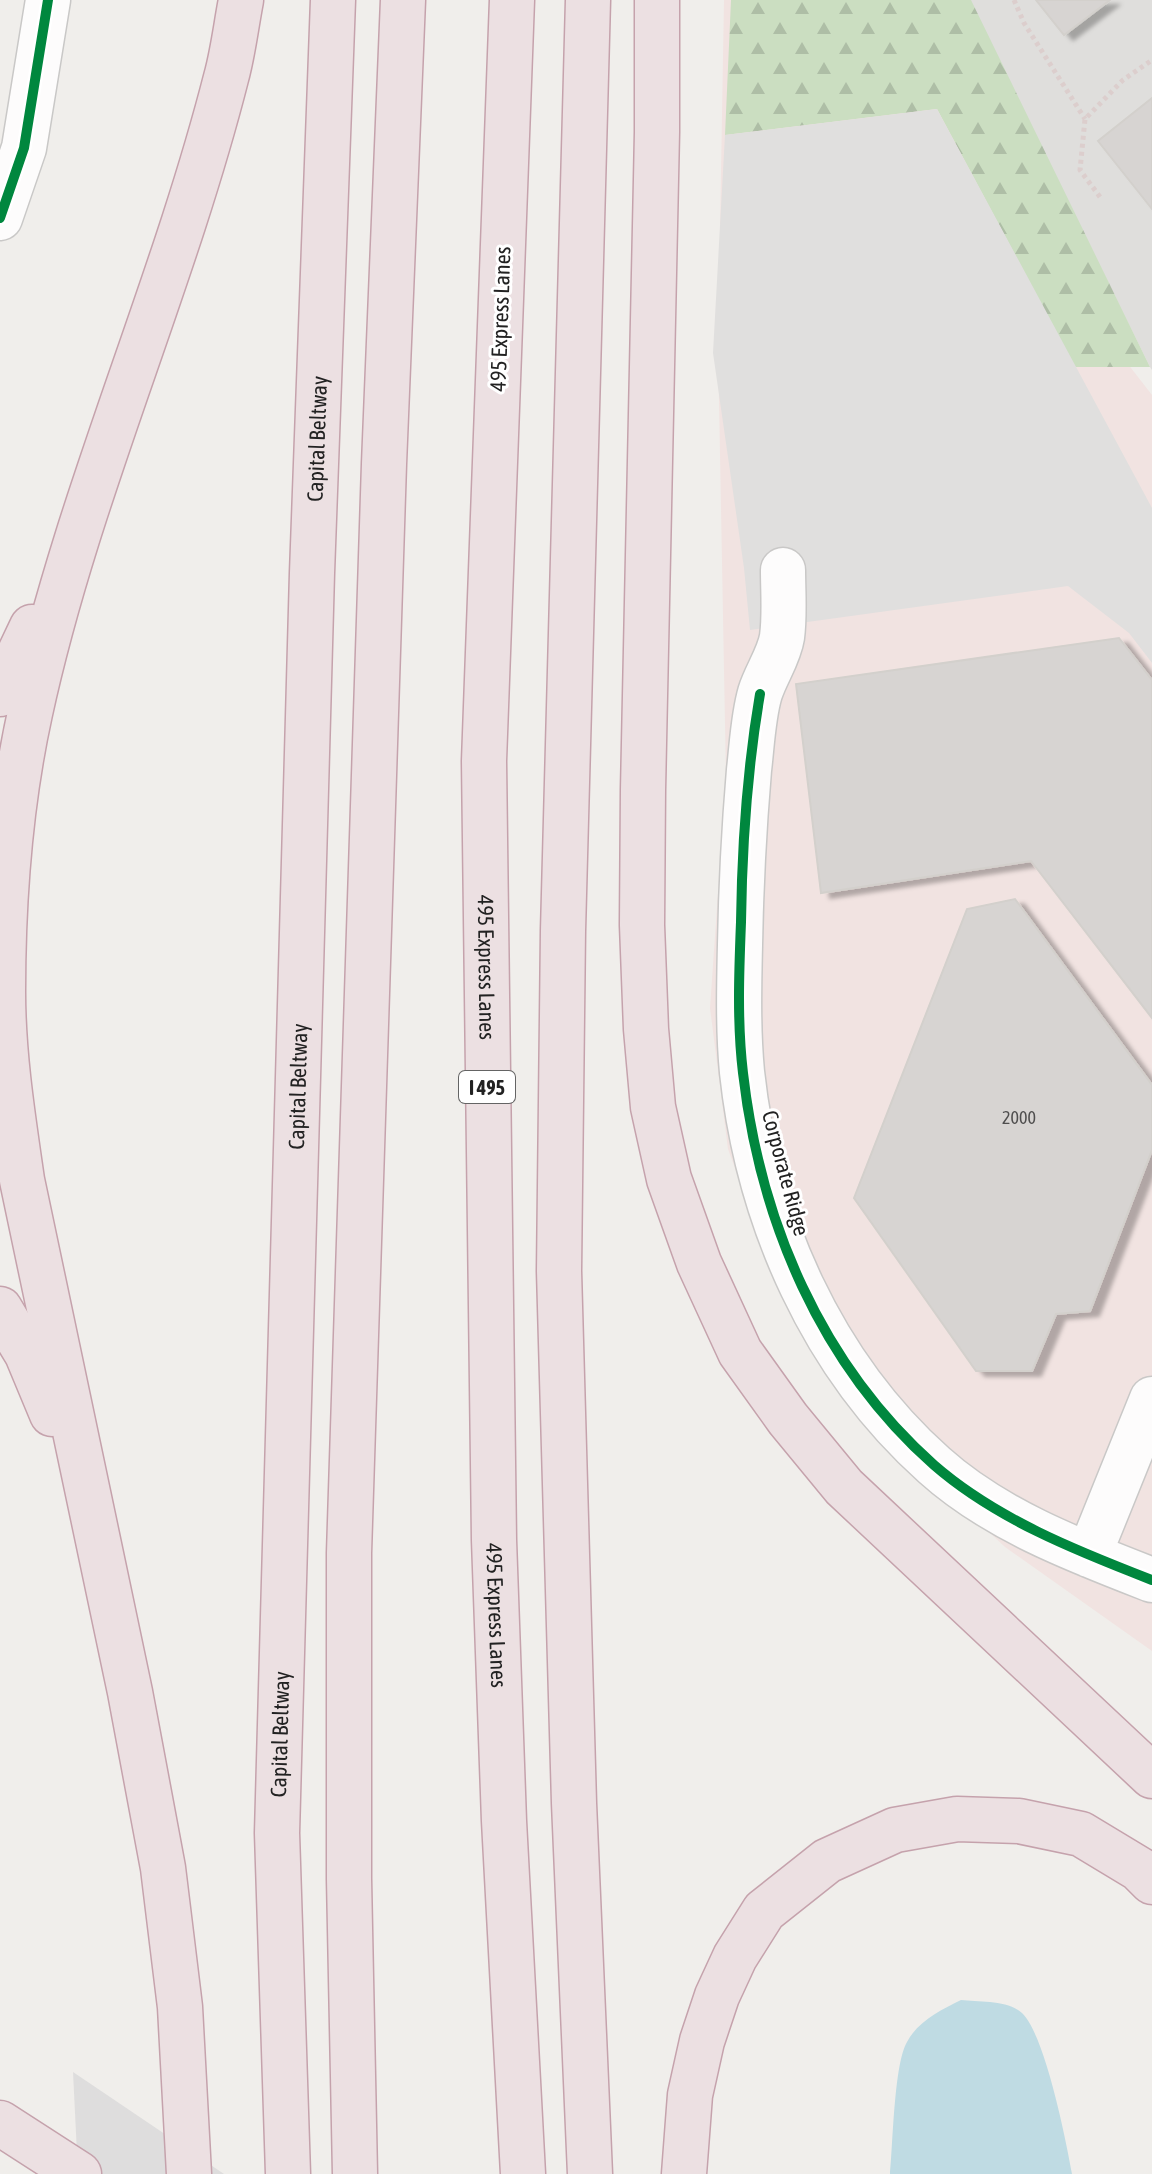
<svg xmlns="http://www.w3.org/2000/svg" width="1152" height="2174" viewBox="0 0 1152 2174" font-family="'Asap Condensed',sans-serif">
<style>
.residential{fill:#dfdedc}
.commercial{fill:#f1e3e1}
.forest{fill:url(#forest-firs)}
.parking{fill:#e0dfde}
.water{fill:#bfdbe3}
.pier{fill:#dedddd}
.building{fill:#d7d4d2;stroke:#d3d0cc;stroke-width:2;filter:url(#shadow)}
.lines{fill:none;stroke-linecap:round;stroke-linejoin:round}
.minor-casing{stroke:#c9c8c7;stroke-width:47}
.highway-casing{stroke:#c5a2ac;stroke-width:47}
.path{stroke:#dccecd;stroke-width:5;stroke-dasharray:4 4;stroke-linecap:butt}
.minor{stroke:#fdfcfc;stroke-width:44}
.highway{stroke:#ece0e2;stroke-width:44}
.cycleway-casing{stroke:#fff;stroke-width:15}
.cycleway{stroke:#00873e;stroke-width:10}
.labels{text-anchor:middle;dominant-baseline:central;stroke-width:6;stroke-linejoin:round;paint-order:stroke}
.number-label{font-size:18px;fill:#4f4e4e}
.shield{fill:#fff;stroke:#646464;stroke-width:2}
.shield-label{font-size:20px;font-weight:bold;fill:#222}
.street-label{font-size:22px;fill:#222;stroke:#fff}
</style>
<defs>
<pattern id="forest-firs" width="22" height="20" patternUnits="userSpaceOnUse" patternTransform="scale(2)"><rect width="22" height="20" fill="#cbdec1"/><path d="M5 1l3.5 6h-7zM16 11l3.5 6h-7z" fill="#aebea6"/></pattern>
<filter id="shadow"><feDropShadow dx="9" dy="5" stdDeviation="2" flood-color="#0004"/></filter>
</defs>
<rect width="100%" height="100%" fill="#f0eeeb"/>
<path class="residential" d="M969,0H1152V370L1150,367Z"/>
<path class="commercial" d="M724,0H938L1103,332L1152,395V1651L1005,1547L873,1424L777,1283L728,1149L710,1008L726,778L718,346Z"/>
<path class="forest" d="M731,0H971L1150,367H1075L937,109L725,135Z"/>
<path class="parking" d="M937,109L1152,508V663L1129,633L1068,586L750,630L744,568L713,353L725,135Z"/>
<path class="water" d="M961,2000C979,2002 1008,2000 1022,2013C1045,2035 1066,2140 1072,2174H890C893,2145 894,2064 907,2042C918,2021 941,2010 961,2000Z"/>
<path class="pier" d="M73,2072L224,2174H78Z"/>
<path class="building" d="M1036,0H1110L1064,35Z
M1152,98V209L1098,141Z
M1119,638L1152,680V1018L1031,861L821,893L796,684Z
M1015,899L1152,1085V1150L1090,1311L1056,1314L1032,1371H976L854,1198L967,909Z"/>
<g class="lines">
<defs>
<path id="minor" d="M0,218L24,148L48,0
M783,570C783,592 785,615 782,637C779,656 766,674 760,693C753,717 752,745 749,770C744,829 741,887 740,945C739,987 738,1030 742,1072C758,1220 822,1365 934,1465C995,1520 1077,1551 1152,1580
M1089,1555L1152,1399"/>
<g id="highway">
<path id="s1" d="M512,0L484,761L494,1540L504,1821L523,2174"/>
<path d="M588,0L563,931L559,1271L574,1803L590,2174"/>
<path d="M657,0V132L643,790L642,925L646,1029L653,1107L669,1179L699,1263L740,1352L788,1419L844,1487L1152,1776"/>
<path d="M0,694L32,627"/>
<path d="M0,1309L27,1354L52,1414"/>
<path d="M0,2123L79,2174"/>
<path d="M189,2174L180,2007L163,1868L130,1692L22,1180C13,1118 3,1055 3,992C3,899 10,804 30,713C77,496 171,293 226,78C233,53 236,26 241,0"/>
<path id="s2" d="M288,2174L277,1833L312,573L333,0"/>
<path d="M355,2174L349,1879V1553L384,464L403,0"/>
<path d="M684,2174L690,2095L702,2041L717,1996L735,1957L764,1911L827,1861L895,1830L957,1819L1019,1821L1081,1834L1139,1869L1152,1882"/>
</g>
</defs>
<use href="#minor" class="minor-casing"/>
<use href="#highway" class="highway-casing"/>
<path class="path" d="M1014,0L1024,23L1085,119
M1100,197L1080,170L1085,119L1123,80L1152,60"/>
<use href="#minor" class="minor"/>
<use href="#highway" class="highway"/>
<defs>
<path id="cycleway" d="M0,218L24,148L48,0
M760,694C747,770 742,845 741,922C739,972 737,1023 743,1073C760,1221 821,1365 934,1465C996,1519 1077,1551 1152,1580"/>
</defs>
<use href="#cycleway" class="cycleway-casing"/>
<use href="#cycleway" class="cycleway"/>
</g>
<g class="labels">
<g class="number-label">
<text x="1019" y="1117">2000</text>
</g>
<rect class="shield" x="459" y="1071" width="56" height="32" rx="6"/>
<g class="shield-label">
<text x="487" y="1087">I 495</text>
</g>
<g class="street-label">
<text transform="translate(500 319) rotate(-88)">495 Express Lanes</text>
<text stroke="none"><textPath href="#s2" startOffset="1736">Capital Beltway</textPath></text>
<text stroke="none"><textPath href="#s1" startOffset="968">495 Express Lanes</textPath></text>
<text stroke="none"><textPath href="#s2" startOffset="1088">Capital Beltway</textPath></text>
<text transform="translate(786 1173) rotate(75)">Corporate Ridge</text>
<text stroke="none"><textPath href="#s1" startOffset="1616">495 Express Lanes</textPath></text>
<text stroke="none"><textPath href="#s2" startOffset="440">Capital Beltway</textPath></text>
</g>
</g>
</svg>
